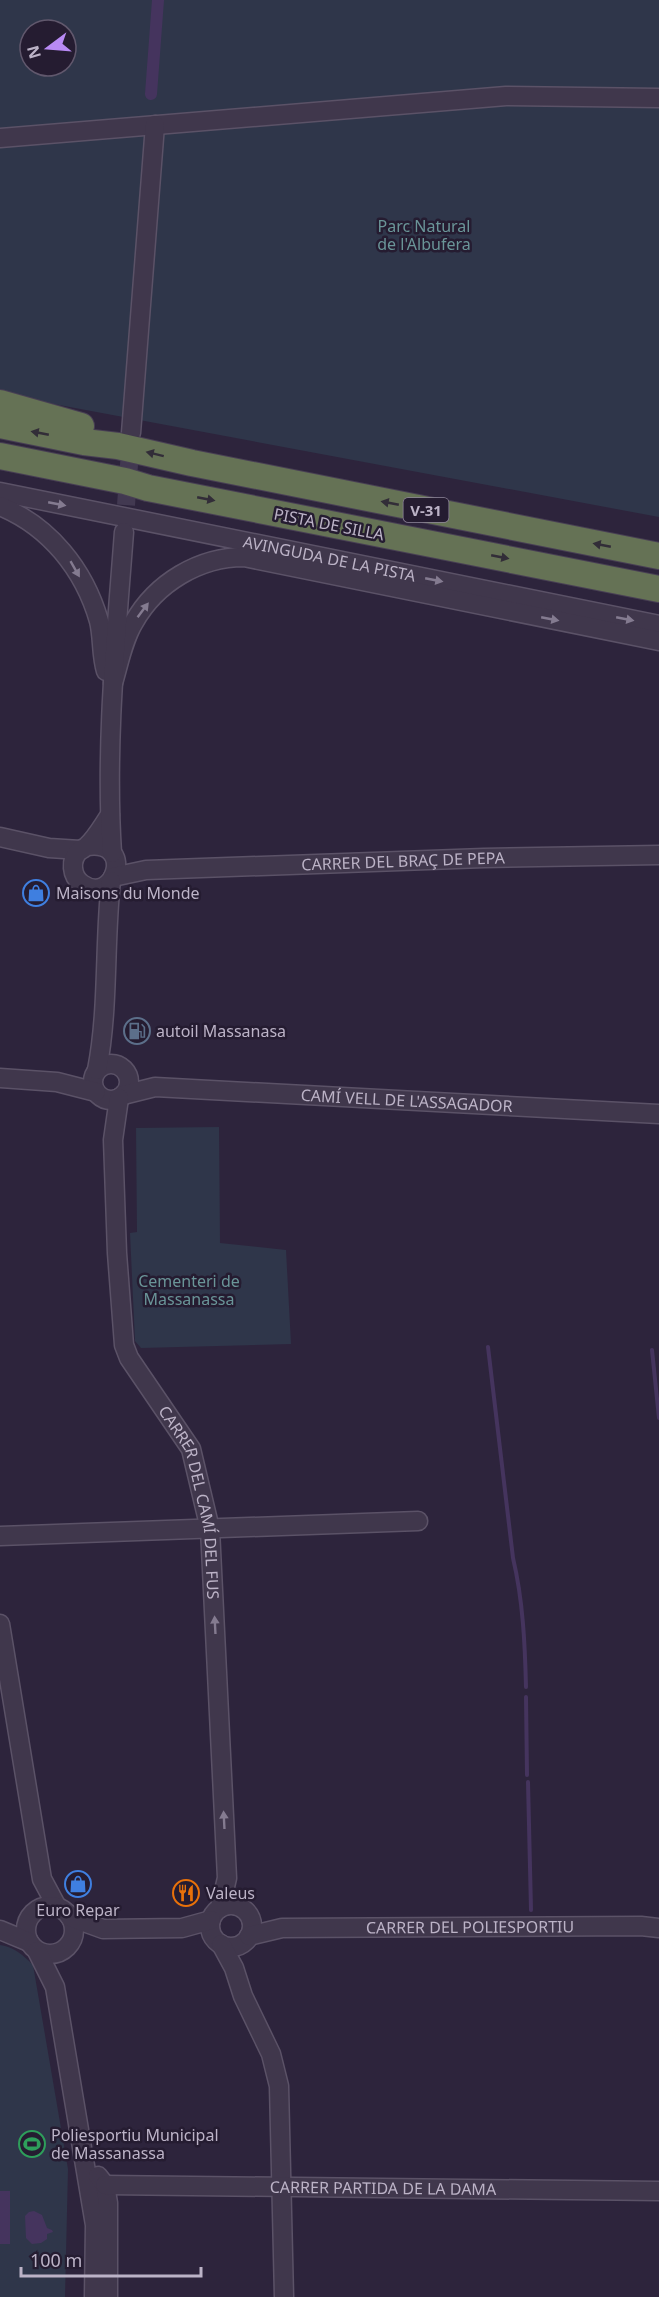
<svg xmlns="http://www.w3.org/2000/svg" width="659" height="2297" viewBox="0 0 659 2297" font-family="'Noto Sans',sans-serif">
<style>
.green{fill:#2f364a;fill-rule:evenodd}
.water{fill:#45345e}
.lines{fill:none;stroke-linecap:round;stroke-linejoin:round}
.stream{stroke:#45345e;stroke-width:4}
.canal{stroke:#45345e;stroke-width:12}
.minor-tunnel{stroke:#423951;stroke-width:18;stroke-dasharray:18 9;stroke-linecap:butt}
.minor-casing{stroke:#5b5267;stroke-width:21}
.highway-casing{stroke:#483f54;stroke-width:28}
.minor{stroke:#40374c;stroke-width:18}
.highway{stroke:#657255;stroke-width:26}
.oneway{fill:#322d38}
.oneway2{fill:#847b90}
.labels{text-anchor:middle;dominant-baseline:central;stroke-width:5;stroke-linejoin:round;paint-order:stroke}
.shield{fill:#251c31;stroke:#8f869a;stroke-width:1.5}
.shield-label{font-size:15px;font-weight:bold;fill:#bcb3c7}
.park-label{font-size:16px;fill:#6a9598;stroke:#251c31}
.street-label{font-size:16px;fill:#bcb3c7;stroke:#251c31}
.poi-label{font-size:16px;fill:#bcb3c7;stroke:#251c31;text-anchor:start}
</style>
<rect width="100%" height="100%" fill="#2d243c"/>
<path class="green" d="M0,0H659V517L0,394ZM30,30H66V66H30Z
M219,1127L220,1243L286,1250L291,1344L141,1348L135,1341L130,1233L137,1232L136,1128Z
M0,1945C14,1947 23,1955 33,1965L68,2169L65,2297H0Z"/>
<path class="water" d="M0,2191H10V2244H0Z
M34,2211L42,2215L47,2228L52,2230L53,2232L47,2234V2239L41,2243L32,2244L26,2238L25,2216L29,2212Z"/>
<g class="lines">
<path class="stream" d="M488,1347L513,1558C523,1600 525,1645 526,1687
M652,1350L659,1418
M526,1697L527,1775
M528,1782L531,1910"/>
<path class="canal" d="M151,94L158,0"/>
<path class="minor-tunnel" d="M124,532L131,438"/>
<defs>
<g id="minor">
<path d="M0,138L506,96L659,98"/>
<path d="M131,433L155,125"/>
<path id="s1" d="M0,492L659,625"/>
<path d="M0,506C49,526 84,569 99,621C103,637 101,655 106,671"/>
<path d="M113,683C119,663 123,640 134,622C156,583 199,557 244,557L659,641"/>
<path d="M0,837L49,848L80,850"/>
<path d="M87,846C136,839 115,907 82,884C71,876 70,860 79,851C82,849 85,848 87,846C96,838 103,825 110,815"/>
<path d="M112,853C105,746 116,639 124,532"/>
<path id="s2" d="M113,877L146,870L484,858L659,855"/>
<circle cx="111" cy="1082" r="18"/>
<path d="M97,1070C109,1008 104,944 111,881"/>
<path d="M0,1078L57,1082L96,1092"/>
<path id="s3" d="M123,1095L155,1087L659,1114"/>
<path id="s4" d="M119,1098L113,1140L117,1253L124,1345L129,1358L191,1449L210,1529L227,1878L220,1908"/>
<path d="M0,1536L418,1521"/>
<path d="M0,1624L42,1879L57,1907"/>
<circle cx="231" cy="1926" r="21"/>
<circle cx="50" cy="1930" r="24"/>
<path d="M70,1917L103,1929L182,1928L211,1920"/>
<path d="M0,1930L29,1942"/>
<path id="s5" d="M249,1936L282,1928L641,1926L659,1928"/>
<path d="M221,1944L234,1968L243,1996L271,2054L279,2086L284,2297"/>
<path d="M37,1951L55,1987L95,2225L94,2297"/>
<path d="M98,2176L105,2185L108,2203V2297"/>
<path id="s6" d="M105,2185L659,2191"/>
</g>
<path id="highway" d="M0,403L81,426
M0,425L84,442L118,446L192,463L659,556
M0,456L125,481L148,488L659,589"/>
</defs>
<use href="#minor" class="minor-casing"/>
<use href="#highway" class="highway-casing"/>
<use href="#minor" class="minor"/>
<use href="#highway" class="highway"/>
</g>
<defs><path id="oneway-solid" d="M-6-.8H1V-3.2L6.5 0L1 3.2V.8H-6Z" transform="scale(1.5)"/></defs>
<g class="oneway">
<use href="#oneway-solid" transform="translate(40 433) rotate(-169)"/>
<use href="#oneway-solid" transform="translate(155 454) rotate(-166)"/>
<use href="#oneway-solid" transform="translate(206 499) rotate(11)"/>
<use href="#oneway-solid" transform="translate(390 503) rotate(-169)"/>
<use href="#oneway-solid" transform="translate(602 545) rotate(-169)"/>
<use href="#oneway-solid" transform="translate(500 557) rotate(11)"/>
</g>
<g class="oneway2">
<use href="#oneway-solid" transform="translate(57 504) rotate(11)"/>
<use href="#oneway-solid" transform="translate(75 569) rotate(60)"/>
<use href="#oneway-solid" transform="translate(434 580) rotate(11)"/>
<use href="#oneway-solid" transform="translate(143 610) rotate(-53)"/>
<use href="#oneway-solid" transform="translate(550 619) rotate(11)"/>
<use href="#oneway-solid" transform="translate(625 619) rotate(11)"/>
<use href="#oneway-solid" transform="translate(215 1625) rotate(-93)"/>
<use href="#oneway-solid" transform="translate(224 1820) rotate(-93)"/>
</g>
<defs>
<symbol id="shop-ring" viewBox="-11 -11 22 22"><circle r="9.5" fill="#251c31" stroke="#3f7fe0" stroke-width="1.5"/><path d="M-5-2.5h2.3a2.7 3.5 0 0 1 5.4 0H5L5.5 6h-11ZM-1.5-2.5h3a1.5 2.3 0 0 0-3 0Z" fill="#3f7fe0"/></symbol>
<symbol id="fuel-ring" viewBox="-11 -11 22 22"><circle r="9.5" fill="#251c31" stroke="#5c6f8a" stroke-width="1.5"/><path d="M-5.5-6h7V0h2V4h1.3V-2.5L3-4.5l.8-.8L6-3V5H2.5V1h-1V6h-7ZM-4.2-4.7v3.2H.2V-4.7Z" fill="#5c6f8a"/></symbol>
<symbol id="restaurant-ring" viewBox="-11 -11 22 22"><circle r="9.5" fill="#251c31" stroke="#e8710a" stroke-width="1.5"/><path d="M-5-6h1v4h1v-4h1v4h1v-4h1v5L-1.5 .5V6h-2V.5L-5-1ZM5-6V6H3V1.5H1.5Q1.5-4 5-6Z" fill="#e8710a"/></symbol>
<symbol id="stadium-ring" viewBox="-11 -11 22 22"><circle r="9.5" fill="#251c31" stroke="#2e9e5b" stroke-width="1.5"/><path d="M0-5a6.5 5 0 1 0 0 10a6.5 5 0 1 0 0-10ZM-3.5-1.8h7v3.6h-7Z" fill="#2e9e5b"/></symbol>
</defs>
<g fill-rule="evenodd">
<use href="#shop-ring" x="21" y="878" width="30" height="30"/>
<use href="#fuel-ring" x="122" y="1016" width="30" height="30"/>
<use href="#shop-ring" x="63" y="1869" width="30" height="30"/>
<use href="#restaurant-ring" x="171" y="1878" width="30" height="30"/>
<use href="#stadium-ring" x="17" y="2129" width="30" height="30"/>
</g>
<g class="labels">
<rect class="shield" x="403.5" y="498" width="45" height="24" rx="4.5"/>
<g class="shield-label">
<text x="426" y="510">V-31</text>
</g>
<g class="park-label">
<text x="424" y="226">Parc Natural<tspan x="424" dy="18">de l'Albufera</tspan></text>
<text x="189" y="1281">Cementeri de<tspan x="189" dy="18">Massanassa</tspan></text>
</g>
<g class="street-label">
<text transform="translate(329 524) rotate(11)">PISTA DE SILLA</text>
<text stroke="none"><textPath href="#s1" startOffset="336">AVINGUDA DE LA PISTA</textPath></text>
<text stroke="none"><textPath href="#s2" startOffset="291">CARRER DEL BRAÇ DE PEPA</textPath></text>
<text stroke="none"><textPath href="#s3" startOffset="285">CAMÍ VELL DE L'ASSAGADOR</textPath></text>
<text stroke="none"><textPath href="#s4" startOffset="423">CARRER DEL CAMÍ DEL FUS</textPath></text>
<text stroke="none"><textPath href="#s5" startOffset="222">CARRER DEL POLIESPORTIU</textPath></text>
<text stroke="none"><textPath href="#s6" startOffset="278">CARRER PARTIDA DE LA DAMA</textPath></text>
</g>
<g class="poi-label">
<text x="56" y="893">Maisons du Monde</text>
<text x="156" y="1031">autoil Massanasa</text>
<text x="206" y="1893">Valeus</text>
<text x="78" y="1910" text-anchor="middle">Euro Repar</text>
<text x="51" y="2135">Poliesportiu Municipal<tspan x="51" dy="18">de Massanassa</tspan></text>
</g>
</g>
<g transform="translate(48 48) rotate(254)"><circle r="28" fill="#251c31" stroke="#61586d" stroke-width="1.5"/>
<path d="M0-4.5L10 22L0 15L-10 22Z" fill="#b98af5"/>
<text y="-9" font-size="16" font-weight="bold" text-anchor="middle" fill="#bcb3c7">N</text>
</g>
<path d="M21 2267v9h180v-9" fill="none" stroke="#bcb3c7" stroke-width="3"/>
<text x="30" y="2267" font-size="18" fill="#bcb3c7" stroke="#251c31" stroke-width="4.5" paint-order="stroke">100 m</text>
</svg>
